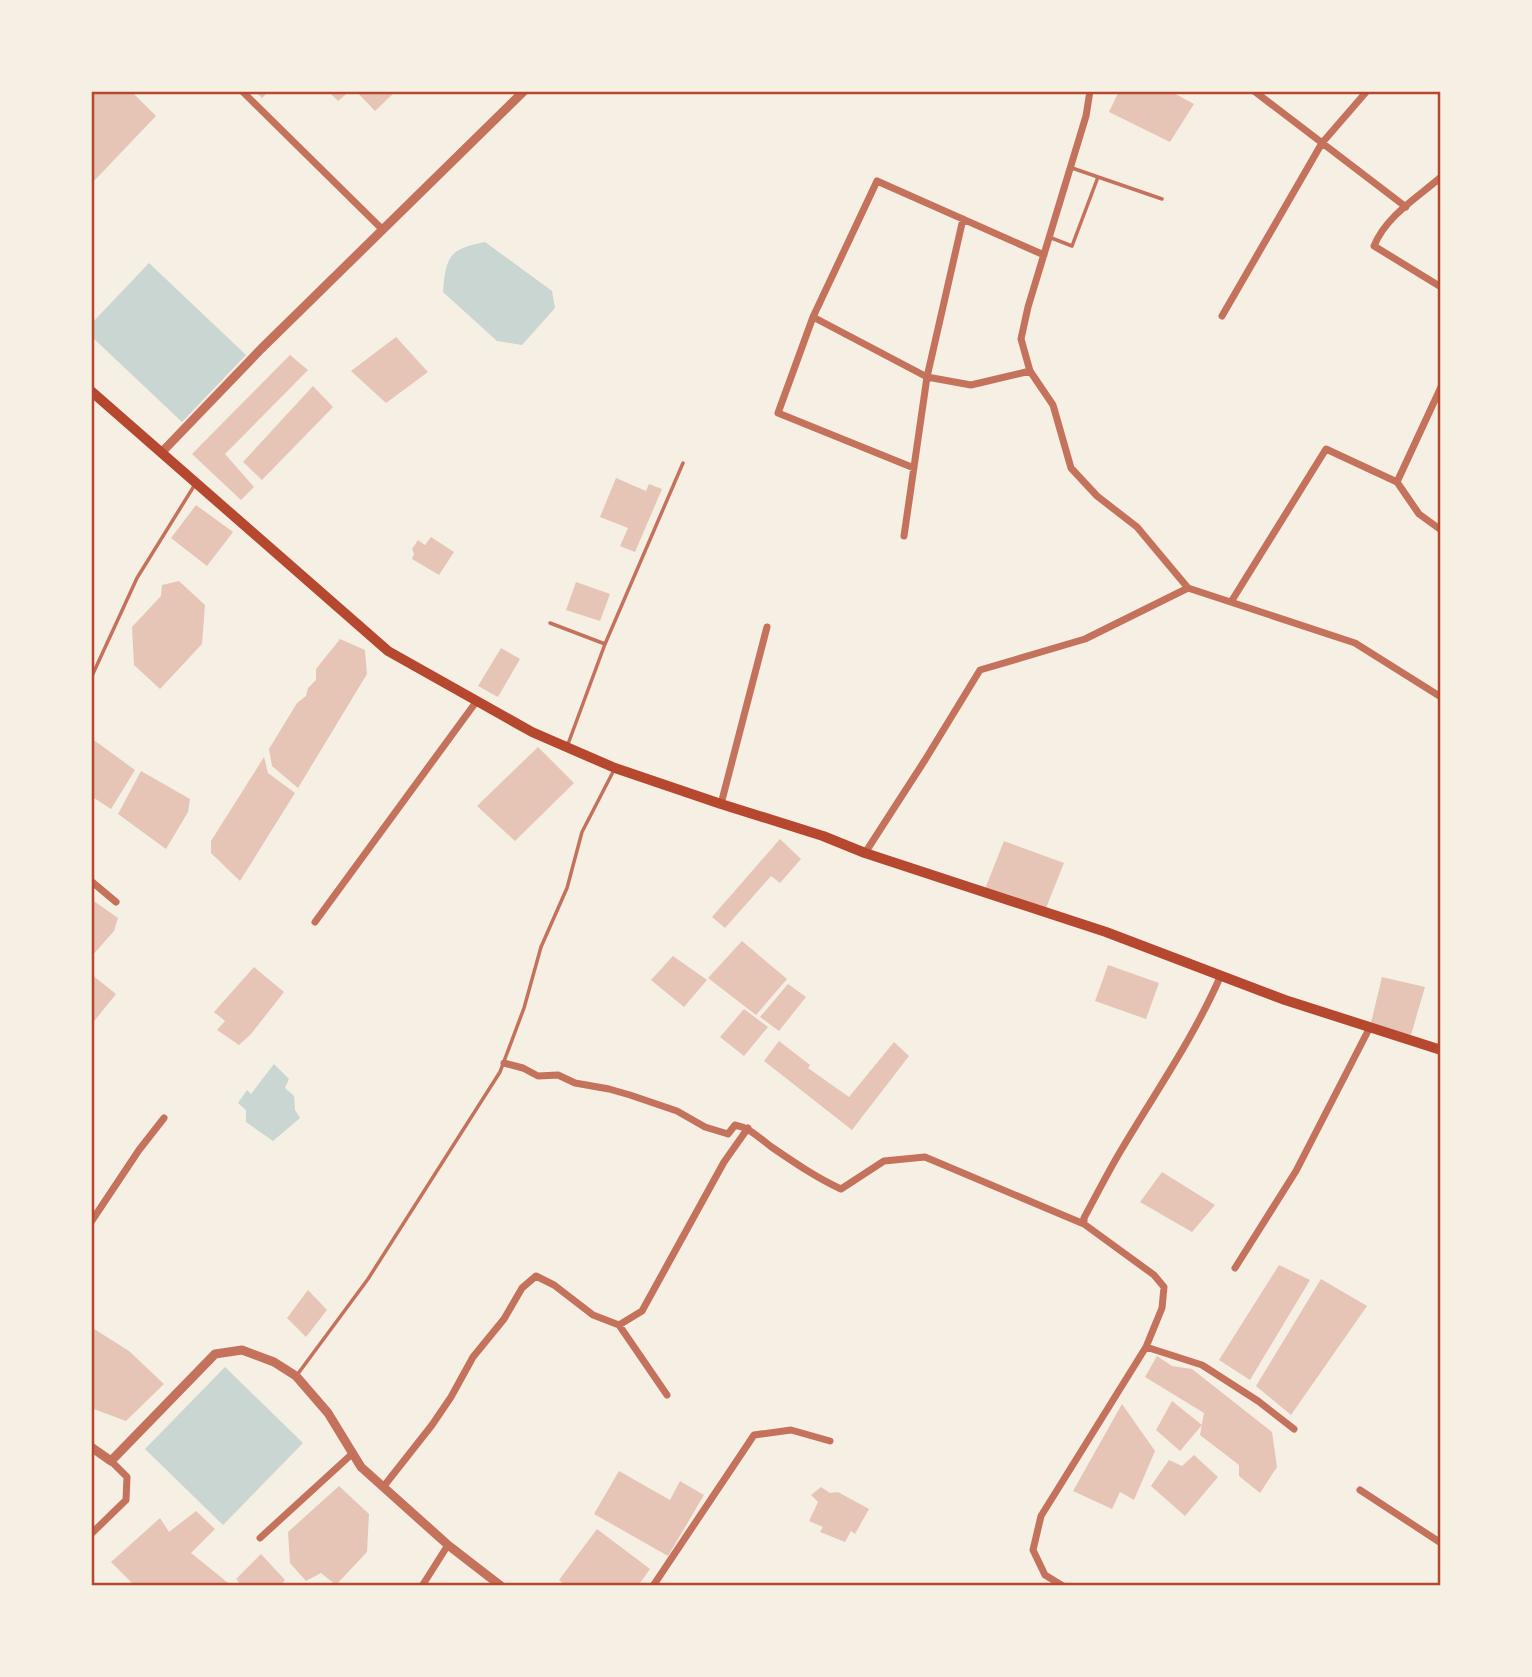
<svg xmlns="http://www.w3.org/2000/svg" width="1532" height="1677" viewBox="0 0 1532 1677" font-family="'Sofia Sans Condensed',sans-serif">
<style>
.water{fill:#c9d6d2}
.building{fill:#e6c5b7}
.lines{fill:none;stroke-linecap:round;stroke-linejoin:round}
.service{stroke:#c5725c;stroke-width:3.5}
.minor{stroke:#c5725c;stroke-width:7}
.tertiary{stroke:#c5725c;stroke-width:9}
.primary{stroke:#b5482f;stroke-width:10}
.neatline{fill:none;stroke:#b5482f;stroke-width:2.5}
</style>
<rect width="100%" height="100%" fill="#f6efe4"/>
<path class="water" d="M485,242L552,291L555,308L522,345L497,341L443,292C446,256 449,249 485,242Z
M149,263L246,355L182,422L91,336V324Z
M274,1064L289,1079L285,1088L294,1096L295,1110L300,1118L273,1141L246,1122V1110L238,1103L247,1090L251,1094Z
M225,1367L303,1443L223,1525L145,1449Z"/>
<path class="building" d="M91,91H131L156,116L91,184Z
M255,91H269L262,98Z
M328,91H350L338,101Z
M356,91H396L375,111Z
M1119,91H1170L1194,104L1170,142L1109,112Z
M396,337L428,372L386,403L351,371Z
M290,355L308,370L225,454L254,487L241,500L192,454Z
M313,386L333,407L262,480L243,462Z
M616,478L646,491L649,484L662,489L635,552L620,546L628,528L600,517Z
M196,505L233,532L207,566L171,538Z
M431,537L454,552L439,575L412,559L414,554L412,549L418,540L425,545Z
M179,581L205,605L202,644L160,689L134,665L132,627L161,596L162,585Z
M576,582L610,594L600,621L566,610Z
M340,639L365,650L367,674L298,788L272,766L269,749L297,703L306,696L308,688L316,680V669Z
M501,648L520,659L498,697L478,686Z
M91,738L135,770L111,809L91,796Z
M538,747L574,783L515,841L477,806Z
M264,757L268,773L295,793L240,881L211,853V841Z
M141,771L190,799L188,812L166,849L118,814Z
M780,839L801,859L780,883L771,876L725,928L712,917Z
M1004,841L1064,863L1044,913L985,889Z
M91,899L118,918L114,931L91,957Z
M742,941L787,979L756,1015L708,978Z
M673,956L707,980L684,1007L651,980Z
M1108,965L1159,983L1146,1019L1095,1001Z
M254,967L284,992L251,1034L239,1045L217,1030L225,1021L214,1012Z
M91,974L116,994L91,1025Z
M1382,977L1425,987L1411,1035L1370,1027Z
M788,984L806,997L779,1031L760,1017Z
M744,1009L768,1027L744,1056L720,1037Z
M779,1041L810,1065L808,1068L849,1097L894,1042L909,1056L852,1130L764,1061Z
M1162,1172L1215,1205L1192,1232L1140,1202Z
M1279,1265L1310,1280L1250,1380L1219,1360Z
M1321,1279L1367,1306L1291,1415L1256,1386Z
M308,1290L327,1310L306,1337L287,1318Z
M91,1327L129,1351L164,1384L126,1421L91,1408Z
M1157,1356L1172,1366L1192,1369L1272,1432L1277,1467L1260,1493L1239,1476V1465L1200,1435L1204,1413L1145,1377Z
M1172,1401L1202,1425L1180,1451L1156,1430Z
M1122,1404L1155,1451L1134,1500L1120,1492L1112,1509L1073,1491Z
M1194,1455L1218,1477L1185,1516L1151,1486L1169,1460L1182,1466Z
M619,1471L670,1500L680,1481L704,1495L668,1556L594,1514Z
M339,1486L369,1514L367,1552L336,1585L321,1573L306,1581L290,1563L288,1532Z
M821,1487L830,1493L838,1492L869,1509L855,1534L851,1531L845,1542L820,1532L823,1527L809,1521L818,1502L811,1495Z
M196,1511L215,1529L191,1553L232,1586H135L111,1562L160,1518L169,1532Z
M597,1529L650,1569L638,1586H566L559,1580Z
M261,1554L285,1580L280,1586H242L236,1579Z"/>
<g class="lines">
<path class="service" d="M1072,168L1162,199
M1049,237L1072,246L1098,177
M550,623L605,644
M91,678L137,578L194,486
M568,744L605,644L683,463
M297,1375L368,1279L500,1072L524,1008L541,947L567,888L582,832L614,770"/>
<path class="minor" d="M242,91L382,229
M1090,91L1086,116L1028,307L1021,339L1030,371L1053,405L1071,468L1097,496L1137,527L1188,588
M1254,91L1406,207
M1441,177C1418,197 1386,216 1374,246L1441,287
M963,219L927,377L813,317L877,181L1044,255
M1222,316L1322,143L1367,91
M813,317L778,413L914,468
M1397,482L1419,514L1441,530
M904,536L927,377L971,385L1030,371
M1231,602L1326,449L1397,482L1441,387
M721,804L767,627
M865,853L925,760L980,670L1085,639L1188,588L1355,643L1441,697
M91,881L116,902
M315,922L476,702
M504,1063L523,1068L538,1076L558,1075L575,1083L609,1089L630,1095L677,1111L705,1127L728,1134L735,1125C751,1128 760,1139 773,1148C795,1163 817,1178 841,1189L884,1161L925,1157L1084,1224
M91,1222L139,1150L164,1118
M1235,1268L1296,1171L1370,1027
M619,1325L667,1395
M1146,1347L1202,1365L1258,1401L1294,1429
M384,1486L432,1425L451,1397L473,1357L504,1319L522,1288L536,1276L554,1285L593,1315L619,1325L642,1311L724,1162L748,1128
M1360,1490L1441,1543
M91,1534L126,1500L127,1477L111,1461
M260,1538L353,1453
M422,1586L448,1545
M653,1586L754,1435L791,1430L830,1441
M1063,1586L1045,1575L1033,1550L1041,1516L1146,1347L1162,1308L1164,1287L1154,1275L1084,1224V1218C1097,1194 1109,1170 1123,1147C1157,1090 1194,1037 1221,975"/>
<path class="tertiary" d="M162,452L261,349L524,91
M91,1447L111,1461L215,1354L242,1350L274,1362L296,1376L328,1413L361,1467L448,1545L501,1586"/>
<path class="primary" d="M91,391L388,651L532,732L615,768L721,804L823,836L865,853L1106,932L1285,1000L1441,1050"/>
</g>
<rect width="1532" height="1677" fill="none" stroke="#f6efe4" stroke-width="186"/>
<rect x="93" y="93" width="1346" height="1491" class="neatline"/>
</svg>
